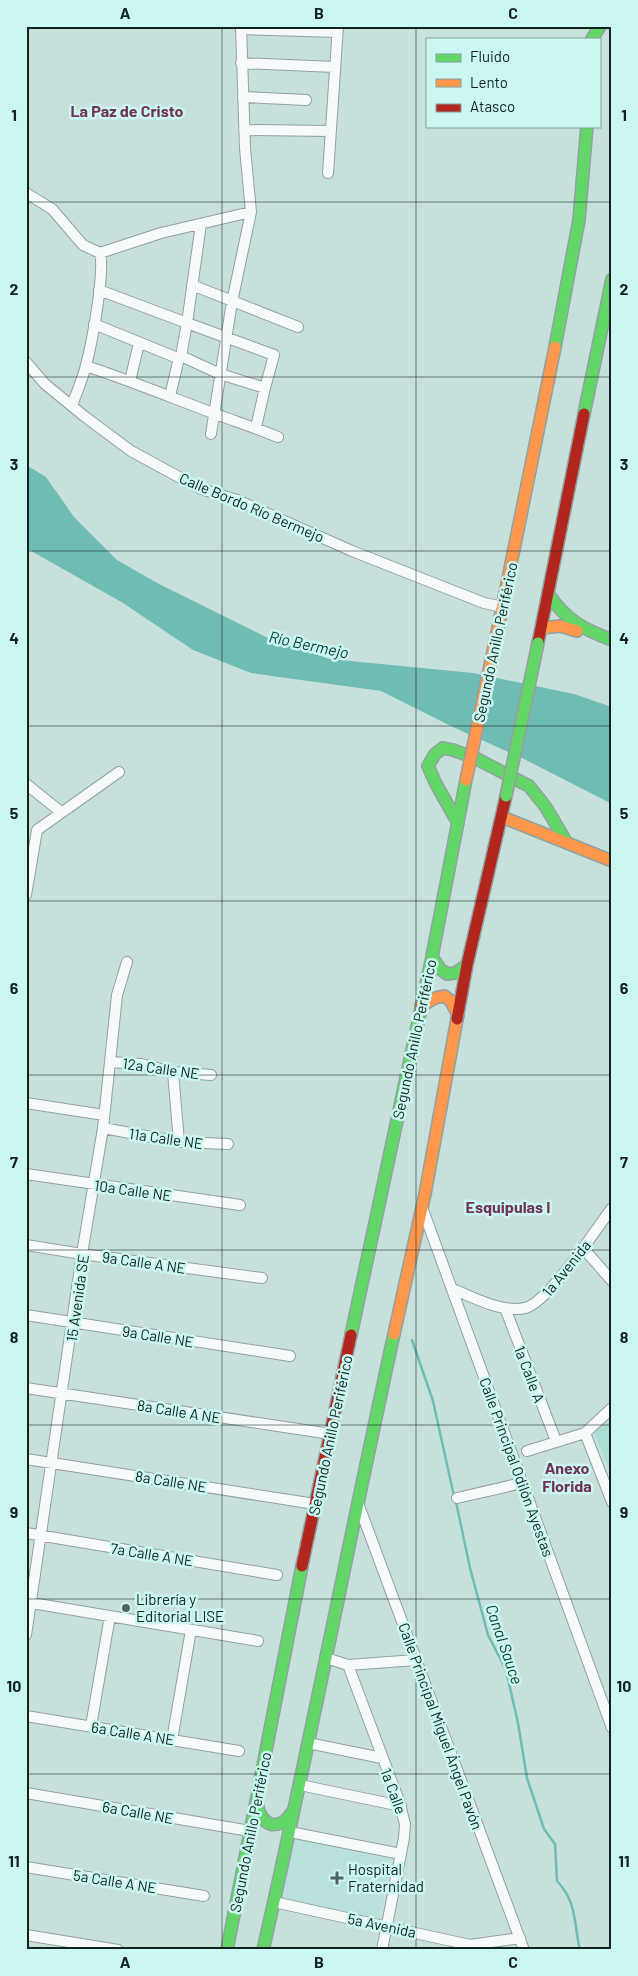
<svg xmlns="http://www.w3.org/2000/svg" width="638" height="1976" viewBox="0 0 638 1976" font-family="Barlow,sans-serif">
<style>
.built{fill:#b9e1db}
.green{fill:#aaddd6}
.water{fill:#6ebcb4}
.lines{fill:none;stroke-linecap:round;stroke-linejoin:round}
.stream{stroke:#6ebcb4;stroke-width:2.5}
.street-casing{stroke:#90a2a0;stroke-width:12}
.fast-casing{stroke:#90a2a0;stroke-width:14}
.slow-casing{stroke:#90a2a0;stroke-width:14}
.jam-casing{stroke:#90a2a0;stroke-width:14}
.street{stroke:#f7fafa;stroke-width:10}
.fast{stroke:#63d668;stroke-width:11}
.slow{stroke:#ff974d;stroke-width:11}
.jam{stroke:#b3261e;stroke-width:11}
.fast-bridge-casing{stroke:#9b9ba0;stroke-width:14;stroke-linecap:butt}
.slow-bridge-casing{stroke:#9b9ba0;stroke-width:14;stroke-linecap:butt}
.fast-bridge{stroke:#63d668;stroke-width:11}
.slow-bridge{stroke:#ff974d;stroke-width:11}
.grid{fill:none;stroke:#112220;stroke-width:1;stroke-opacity:0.55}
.poi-dot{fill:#516462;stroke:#caf7f1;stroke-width:2}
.labels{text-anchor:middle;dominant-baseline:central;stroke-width:5;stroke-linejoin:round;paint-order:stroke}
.street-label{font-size:15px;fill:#112220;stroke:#caf7f1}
.poi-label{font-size:15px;fill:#112220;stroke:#caf7f1;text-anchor:start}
.neighbourhood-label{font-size:16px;font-weight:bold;fill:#703154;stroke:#caf7f1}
.water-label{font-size:16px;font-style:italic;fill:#093935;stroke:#caf7f1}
.neatline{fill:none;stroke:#112220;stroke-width:2}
.grid-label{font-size:16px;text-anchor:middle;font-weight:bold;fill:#112220}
</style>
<rect width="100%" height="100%" fill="#c8e0dc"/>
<path class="built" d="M295,1835L392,1855L379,1921L280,1900Z"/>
<path class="green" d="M612,1418V1475L594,1433Z"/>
<path class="water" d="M26,465L46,477L74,517L117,560L159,584L272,640L330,659L473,673L574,694L612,707V804L522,758L455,728L381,691L251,673L193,650L123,603L26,548Z"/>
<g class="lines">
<path class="stream" d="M412,1340L433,1401L454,1496
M456,1502L470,1568L488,1635L506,1670L518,1723L527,1778L544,1829L555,1844L557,1881C576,1901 574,1920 579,1946L581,1950"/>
<defs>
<path id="street" d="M241,29L337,32
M241,63L335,67
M243,97L306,100
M244,130L331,131
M328,173L338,26
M26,193L52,209L83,245L100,253L161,233L251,212
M192,285L298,327
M99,290L187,323L201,224
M94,324L175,357L181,356L187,323L274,355L265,388L220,374L181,356
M26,362L45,384L84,416L131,451L201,489L237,500L352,551L484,603L503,607
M86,366C129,380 170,397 213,413C234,421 256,428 278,437
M130,381L139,343
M170,396L179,358
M72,406C76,393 83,379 86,365C92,343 105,273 100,253
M256,427L265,388
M211,434L232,302L251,212L245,148L241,26
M26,784L61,812
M26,895L37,830L119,772
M110,1062L141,1064L173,1072L211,1075
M173,1072L179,1142
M26,1103L104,1115
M103,1128L179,1142L228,1144
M26,1174L240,1205
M423,1210L612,1728
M26,1245L82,1254L262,1278
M583,1248L612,1281
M452,1289C474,1297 500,1313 525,1308C548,1303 596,1229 612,1208
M505,1308L556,1441
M26,1315L290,1356
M26,1388L331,1434
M585,1433L612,1502
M527,1451L585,1433L612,1408
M26,1459L315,1504
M457,1498L522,1483
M358,1503L524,1950
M26,1533L277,1575
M26,1602L258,1641
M26,1635L82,1254L103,1128L117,995L127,962
M326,1658L348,1665L416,1660
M348,1665L399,1801L405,1824L404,1838L382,1950
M26,1716L239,1751
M91,1726L110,1616
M172,1740L191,1630
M308,1743L382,1758
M300,1785L401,1806
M26,1793L250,1831
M290,1832L401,1854
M26,1867L204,1896
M274,1902L470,1945L520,1938
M26,1935L118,1950"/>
<path id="fast" d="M592,39L600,26
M555,347L579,220L587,126
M584,414L612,279
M549,595C567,621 583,629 612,640
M458,823L436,784L428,766L435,754L443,748L453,750L475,758L529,786L545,806L567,843
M432,957L440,969L447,974L455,973L467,965
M351,1335L432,957L466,780
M257,1801C258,1815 267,1831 283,1822C287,1820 291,1814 294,1810
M227,1950L302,1566
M263,1950C310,1745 349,1539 394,1334"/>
<path id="slow" d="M498,628L555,347
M542,628L560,626L577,631
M502,817L612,861
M421,1006L435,998L444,996L451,1001L458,1015
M394,1334L425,1194L457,1019"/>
<path id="jam" d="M538,643L584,414
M457,1019L467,965L506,796
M302,1566L351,1335"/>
</defs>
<use href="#street" class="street-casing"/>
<use href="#fast" class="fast-casing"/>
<use href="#slow" class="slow-casing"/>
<use href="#jam" class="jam-casing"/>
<use href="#street" class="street"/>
<use href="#fast" class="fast"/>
<use href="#slow" class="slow"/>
<use href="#jam" class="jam"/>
<defs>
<path id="fast-bridge" d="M506,796L538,643"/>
<path id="slow-bridge" d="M466,780L498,628"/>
</defs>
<use href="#fast-bridge" class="fast-bridge-casing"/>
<use href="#slow-bridge" class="slow-bridge-casing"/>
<use href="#fast-bridge" class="fast-bridge"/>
<use href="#slow-bridge" class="slow-bridge"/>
</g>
<path class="grid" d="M222,26V1950M416,26V1950M26,202H612M26,377H612M26,551H612M26,726H612M26,901H612M26,1075H612M26,1250H612M26,1425H612M26,1599H612M26,1774H612"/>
<g class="poi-dot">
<circle cx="126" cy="1608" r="5"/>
<path d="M334.5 1870.5h5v5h5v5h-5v5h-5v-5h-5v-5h5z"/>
</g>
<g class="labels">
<g class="street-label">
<text transform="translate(252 507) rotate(23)">Calle Bordo Río Bermejo</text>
<text transform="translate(495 642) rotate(-78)">Segundo Anillo Periférico</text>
<text transform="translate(414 1039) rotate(-78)">Segundo Anillo Periférico</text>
<text transform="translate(161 1068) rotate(8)">12a Calle NE</text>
<text transform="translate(166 1138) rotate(8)">11a Calle NE</text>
<text transform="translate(133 1190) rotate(8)">10a Calle NE</text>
<text transform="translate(144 1262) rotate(8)">9a Calle A NE</text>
<text transform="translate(566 1268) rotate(-51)">1a Avenida</text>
<text transform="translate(77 1298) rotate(-82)">15 Avenida SE</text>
<text transform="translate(158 1336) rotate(9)">9a Calle NE</text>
<text transform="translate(530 1374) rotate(69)">1a Calle A</text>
<text transform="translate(179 1411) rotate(9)">8a Calle A NE</text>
<text transform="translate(330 1435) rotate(-78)">Segundo Anillo Periférico</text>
<text transform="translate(517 1467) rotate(70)">Calle Principal Odilón Ayestas</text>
<text transform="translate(171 1481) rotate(9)">8a Calle NE</text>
<text transform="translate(152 1554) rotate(9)">7a Calle A NE</text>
<text transform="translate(441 1726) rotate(70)">Calle Principal Miguel Ángel Pavón</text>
<text transform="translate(133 1733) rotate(9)">6a Calle A NE</text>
<text transform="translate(394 1791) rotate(70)">1a Calle</text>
<text transform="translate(138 1812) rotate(10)">6a Calle NE</text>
<text transform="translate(250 1832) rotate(-79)">Segundo Anillo Periférico</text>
<text transform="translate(115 1881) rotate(9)">5a Calle A NE</text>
<text transform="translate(382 1925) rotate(12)">5a Avenida</text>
</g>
<g class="poi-label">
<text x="136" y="1599">Librería y<tspan x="136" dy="17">Editorial LISE</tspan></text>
<text x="348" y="1869">Hospital<tspan x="348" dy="17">Fraternidad</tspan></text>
</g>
<g class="neighbourhood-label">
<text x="127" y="110">La Paz de Cristo</text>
<text x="508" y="1206">Esquipulas I</text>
<text x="567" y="1467">Anexo<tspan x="567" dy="18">Florida</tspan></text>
</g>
<g class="water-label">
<text transform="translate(309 644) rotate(12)">Río Bermejo</text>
<text transform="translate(505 1644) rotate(71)">Canal Sauce</text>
</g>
</g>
<rect width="638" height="1976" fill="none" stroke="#caf7f1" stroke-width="55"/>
<rect x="426" y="38" width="175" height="90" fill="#caf7f1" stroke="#80a29d"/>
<rect x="436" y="54" width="25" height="8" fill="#63d668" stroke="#80a29d"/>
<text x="470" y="62" font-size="15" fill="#112220">Fluido</text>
<rect x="436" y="79" width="25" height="8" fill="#ff974d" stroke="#80a29d"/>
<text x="470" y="88" font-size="15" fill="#112220">Lento</text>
<rect x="436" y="104" width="25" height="8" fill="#b3261e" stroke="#80a29d"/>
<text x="470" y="112" font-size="15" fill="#112220">Atasco</text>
<rect x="28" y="28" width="582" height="1920" class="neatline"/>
<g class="grid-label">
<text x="125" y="19">A</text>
<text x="319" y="19">B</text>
<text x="513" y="19">C</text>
<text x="14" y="121">1</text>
<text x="624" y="121">1</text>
<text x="14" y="295">2</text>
<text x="624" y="295">2</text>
<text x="14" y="470">3</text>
<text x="624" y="470">3</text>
<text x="14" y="644">4</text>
<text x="624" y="644">4</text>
<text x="14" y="819">5</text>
<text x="624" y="819">5</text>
<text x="14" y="994">6</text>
<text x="624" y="994">6</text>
<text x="14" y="1168">7</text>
<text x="624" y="1168">7</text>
<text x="14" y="1343">8</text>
<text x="624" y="1343">8</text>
<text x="14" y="1518">9</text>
<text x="624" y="1518">9</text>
<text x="14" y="1692">10</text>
<text x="624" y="1692">10</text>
<text x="14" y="1867">11</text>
<text x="624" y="1867">11</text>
<text x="125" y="1968">A</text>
<text x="319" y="1968">B</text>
<text x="513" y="1968">C</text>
</g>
</svg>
